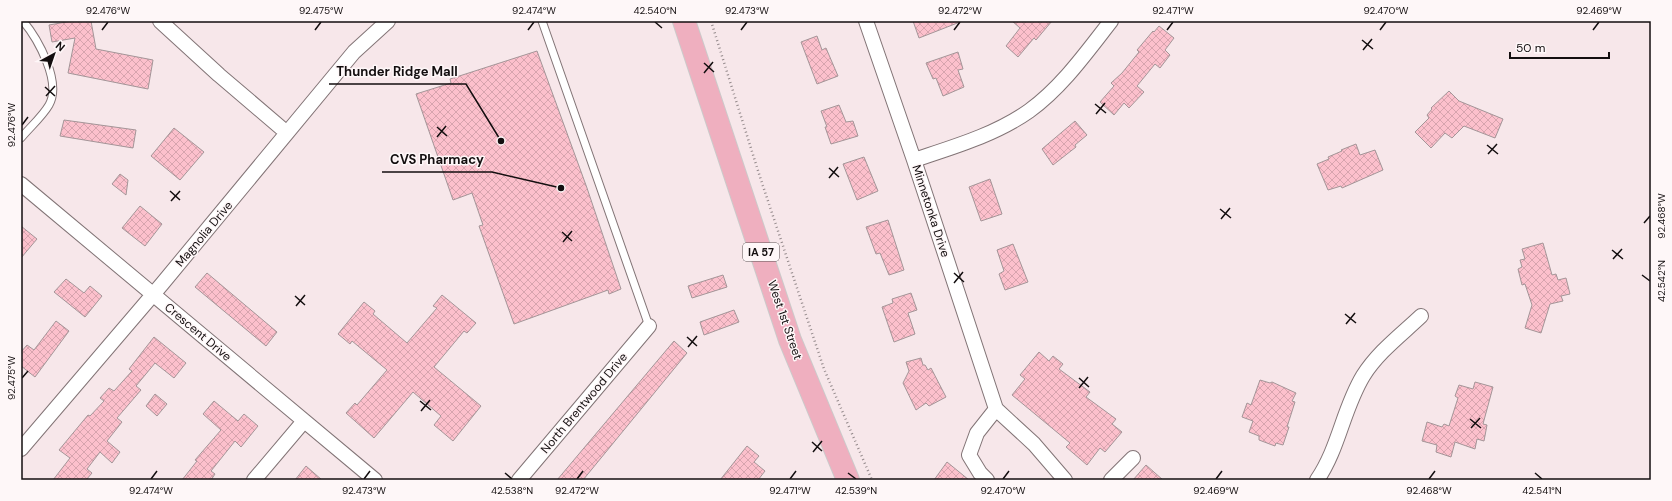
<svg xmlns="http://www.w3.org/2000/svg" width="1672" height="501" viewBox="0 0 1672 501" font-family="'DM Sans',sans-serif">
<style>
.building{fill:url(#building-cross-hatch);stroke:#a49598}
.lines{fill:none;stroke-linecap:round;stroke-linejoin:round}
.lane-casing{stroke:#827476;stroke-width:9}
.street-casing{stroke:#827476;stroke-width:16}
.primary-casing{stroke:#cbcaca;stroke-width:24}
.path{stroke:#968b8d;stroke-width:2.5;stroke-dasharray:1 3;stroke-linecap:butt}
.lane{stroke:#fff;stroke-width:7}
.street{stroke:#fff;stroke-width:14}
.primary{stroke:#efafbf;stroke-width:22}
.ticks{fill:none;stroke:#130e0f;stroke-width:1.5}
.labels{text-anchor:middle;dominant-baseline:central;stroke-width:3;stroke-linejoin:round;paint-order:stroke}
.shield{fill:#fef7f8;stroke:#5a5455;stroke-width:1}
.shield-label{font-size:11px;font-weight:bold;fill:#130e0f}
.street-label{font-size:12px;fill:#130e0f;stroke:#fef7f8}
.leader{fill:none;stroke:#130e0f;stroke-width:1.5}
.callout-dot{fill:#130e0f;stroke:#fef7f8;stroke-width:1.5}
.callout-label{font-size:13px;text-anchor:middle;font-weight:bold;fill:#130e0f;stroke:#fef7f8;stroke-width:3;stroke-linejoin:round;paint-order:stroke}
.neatline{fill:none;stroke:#130e0f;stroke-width:1.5}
.ticks-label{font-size:10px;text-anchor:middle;fill:#130e0f}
</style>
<defs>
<pattern id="building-cross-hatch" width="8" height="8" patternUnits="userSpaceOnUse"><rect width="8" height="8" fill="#fcc0cc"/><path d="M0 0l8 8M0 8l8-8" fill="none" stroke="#d7a4ae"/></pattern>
</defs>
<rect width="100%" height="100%" fill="#f7e7ea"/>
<path class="building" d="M72,21H91L96,49L153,60L148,89L68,73L75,38L52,42L49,25Z
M913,21H959L960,22L919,38Z
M1012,21H1052L1036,40L1034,38L1018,57L1006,46L1020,28Z
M1159,26L1174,38L1165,50L1170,55L1160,68L1155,64L1137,86L1144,92L1129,108L1124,103L1114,115L1100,102L1114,86L1111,83L1122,73L1139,52L1137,50L1153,31L1154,32Z
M817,36L822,50L826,48L838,76L817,84L801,42Z
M537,51L587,188L621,289L609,294L608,290L514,324L479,226L483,225L472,193L453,200L416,94L451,83L450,79Z
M958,52L963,69L958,70L964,87L943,96L936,78L933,79L926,63Z
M1449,91L1459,101L1503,119L1495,138L1464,126L1452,138L1445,133L1431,148L1415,132L1429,118L1427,115L1432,109L1431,108Z
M839,105L846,122L853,121L858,136L831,144L825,127H827L821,111Z
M64,120L136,130L133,148L60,136Z
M1075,121L1087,135L1075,145L1076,147L1053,165L1042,149Z
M174,128L204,152L180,180L151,156Z
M1356,144L1360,155L1375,150L1383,170L1342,188L1341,186L1328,190L1317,164L1329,159L1328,157L1342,151L1341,150Z
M864,157L878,191L857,200L843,164Z
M120,174L128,180L126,195L112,184Z
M990,179L1002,214L981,221L969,187Z
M140,206L162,224L145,246L122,228Z
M888,220L904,270L889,275L880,253L876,254L866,227Z
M21,226L37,239L21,258Z
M1543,243L1552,275L1556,274L1558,280L1566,278L1570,294L1561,296L1563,301L1550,304L1541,333L1525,328L1532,305L1525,284L1522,285L1518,269L1522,267L1520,260L1525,259L1522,249Z
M1013,244L1028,282L1005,290L999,274L1004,271L997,250Z
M207,273L277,332L266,346L195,287Z
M723,275L727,287L692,298L688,286Z
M66,279L84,293L90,286L102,296L85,317L54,292Z
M911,293L917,310L908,313L915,334L894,342L882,307L893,303L892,299Z
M442,295L476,323L467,333L464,331L434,367L481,406L453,441L434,425L441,416L413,392L374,438L346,413L355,403L357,405L387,370L352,341L350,344L338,334L364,302L375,311L373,314L407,343L437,308L433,306Z
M734,310L739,322L704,335L700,322Z
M56,321L69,331L35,377L21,366V352L27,345L34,350Z
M154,337L186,363L174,378L155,363L136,386L141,390L117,418L122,422L107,441L120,452L112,463L100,452L87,469L92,473L86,480H53L70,458L59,450L88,415L90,416L104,401L100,398L109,388L114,391L132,371L129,369Z
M674,341L687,353L583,480H557Z
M1039,352L1049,361L1053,356L1063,364L1059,369L1090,392L1086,397L1116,419L1112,424L1122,432L1105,452L1100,448L1087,465L1066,447L1070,443L1012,395L1025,379L1020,375Z
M921,358L923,365H925L928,370L931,368L946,397L929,406L926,403L916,410L903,383L909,371L906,362Z
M1260,380L1270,383L1272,382L1296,393L1292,401L1295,402L1287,427H1289L1283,445L1276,443L1275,446L1259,440V436L1249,432L1253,421L1242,417L1247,403L1251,405Z
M1475,382L1493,387L1483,424L1487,425L1484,441L1477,439L1475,449L1455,442L1451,457L1436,452L1437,445L1422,441L1427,422L1442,427L1444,424L1449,426L1458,398L1455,396L1459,385L1473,389Z
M155,394L167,404L157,416L146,406Z
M214,401L238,421L244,414L258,426L241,447L235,441L211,471L215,474L211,480H182L197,461L195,460L221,430L203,414Z
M747,446L759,456L754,462L765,471L758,480H720Z
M947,462L969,480H934Z
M1146,465L1163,480H1133Z
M306,466L322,480H295Z"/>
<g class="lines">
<defs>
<path id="lane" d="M542,21L649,326
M21,138C30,127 42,117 49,105C62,82 38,39 23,21"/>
<path id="street" d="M160,21L219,75L287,133
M866,21L914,160L996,409L1034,444L1065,480
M914,160C953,147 995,135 1029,111C1062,87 1086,53 1111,21
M21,184L375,480
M21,449L162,284L354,52L388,21
M254,480L304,421
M519,480L649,326
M987,480L980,473L969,455L977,433L996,409
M1111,480L1133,458
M1317,480C1339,448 1343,409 1363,376C1378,352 1401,335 1421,316"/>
<path id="primary" d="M684,21L790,340L848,480"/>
</defs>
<use href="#lane" class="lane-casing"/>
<use href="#street" class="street-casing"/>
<use href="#primary" class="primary-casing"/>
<path class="path" d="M711,21L760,177L824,369L872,480"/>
<use href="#lane" class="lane"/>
<use href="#street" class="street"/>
<use href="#primary" class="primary"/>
</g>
<path class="ticks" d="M655,22L662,28M102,30L108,22M315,30L321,22M528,30L534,22M741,30L747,22M954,30L960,22M1167,30L1173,22M1380,30L1386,22M1593,30L1599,22M1362,40L1373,49M1363,50L1372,39M704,63L714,72M704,73L713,62M45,87L55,96M46,96L55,86M1095,104L1106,113M1096,114L1105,103M22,125L28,117M437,127L447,136M437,137L446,126M1487,145L1498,154M1488,154L1497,144M829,168L839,177M829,178L838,167M170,191L180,200M171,201L180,191M1220,209L1231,218M1221,219L1230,208M1644,223L1650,216M562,232L572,241M563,242L572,231M1612,250L1623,259M1613,259L1622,249M954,273L964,282M1642,275L1650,281M954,283L963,272M295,296L305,305M296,306L305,295M1345,314L1356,323M1346,324L1355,313M687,337L697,346M688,347L697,336M22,378L28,371M1079,378L1089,387M1079,388L1088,377M420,401L431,410M421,411L430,400M1470,419L1481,428M1471,428L1480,418M812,442L822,451M813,452L822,441M505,473L512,479M848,473L856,479M1535,473L1542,479M151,479L157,471M364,479L370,471M577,479L583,471M790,479L796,471M1003,479L1009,471M1216,479L1222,471M1429,479L1435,471"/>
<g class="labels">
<rect class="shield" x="743" y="243" width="36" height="18" rx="3"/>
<g class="shield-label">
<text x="761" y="252">IA 57</text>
</g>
<g class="street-label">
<text transform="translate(931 211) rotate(72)">Minnetonka Drive</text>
<text transform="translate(204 234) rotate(-50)">Magnolia Drive</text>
<text transform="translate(785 320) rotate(71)">West 1st Street</text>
<text transform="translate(198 332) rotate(40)">Crescent Drive</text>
<text transform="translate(584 403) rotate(-50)">North Brentwood Drive</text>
</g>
</g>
<path class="leader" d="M501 141L466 84H329M561 188L492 172H382"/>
<g class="callout-dot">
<circle cx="501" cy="141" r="4"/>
<circle cx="561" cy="188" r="4"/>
</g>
<g class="callout-label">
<text x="397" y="76">Thunder Ridge Mall</text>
<text x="437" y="164">CVS Pharmacy</text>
</g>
<rect width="1672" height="501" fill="none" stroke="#fef7f8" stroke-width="44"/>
<g transform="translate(54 54) rotate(40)" stroke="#fef7f8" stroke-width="3" paint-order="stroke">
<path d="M0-3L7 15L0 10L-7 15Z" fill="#130e0f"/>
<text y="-6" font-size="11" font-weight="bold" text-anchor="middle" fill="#130e0f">N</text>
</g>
<path d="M1510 52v6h99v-6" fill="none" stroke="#130e0f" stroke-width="2"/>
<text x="1516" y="52" font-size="12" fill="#130e0f" stroke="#fef7f8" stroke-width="3" paint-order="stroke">50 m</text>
<rect x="22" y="22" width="1628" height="457" class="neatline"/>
<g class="ticks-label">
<text x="108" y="14">92.476°W</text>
<text x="321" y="14">92.475°W</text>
<text x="534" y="14">92.474°W</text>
<text x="655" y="14">42.540°N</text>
<text x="747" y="14">92.473°W</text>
<text x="960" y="14">92.472°W</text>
<text x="1173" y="14">92.471°W</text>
<text x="1386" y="14">92.470°W</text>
<text x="1599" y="14">92.469°W</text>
<text transform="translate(11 125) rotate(-90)" y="4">92.476°W</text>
<text transform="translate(1661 216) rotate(-90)" y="4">92.468°W</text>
<text transform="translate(1661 281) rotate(-90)" y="4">42.542°N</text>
<text transform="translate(11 378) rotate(-90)" y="4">92.475°W</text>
<text x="151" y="494">92.474°W</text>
<text x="364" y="494">92.473°W</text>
<text x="512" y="494">42.538°N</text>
<text x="577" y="494">92.472°W</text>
<text x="790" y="494">92.471°W</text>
<text x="856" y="494">42.539°N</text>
<text x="1003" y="494">92.470°W</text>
<text x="1216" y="494">92.469°W</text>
<text x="1429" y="494">92.468°W</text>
<text x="1542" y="494">42.541°N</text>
</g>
</svg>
